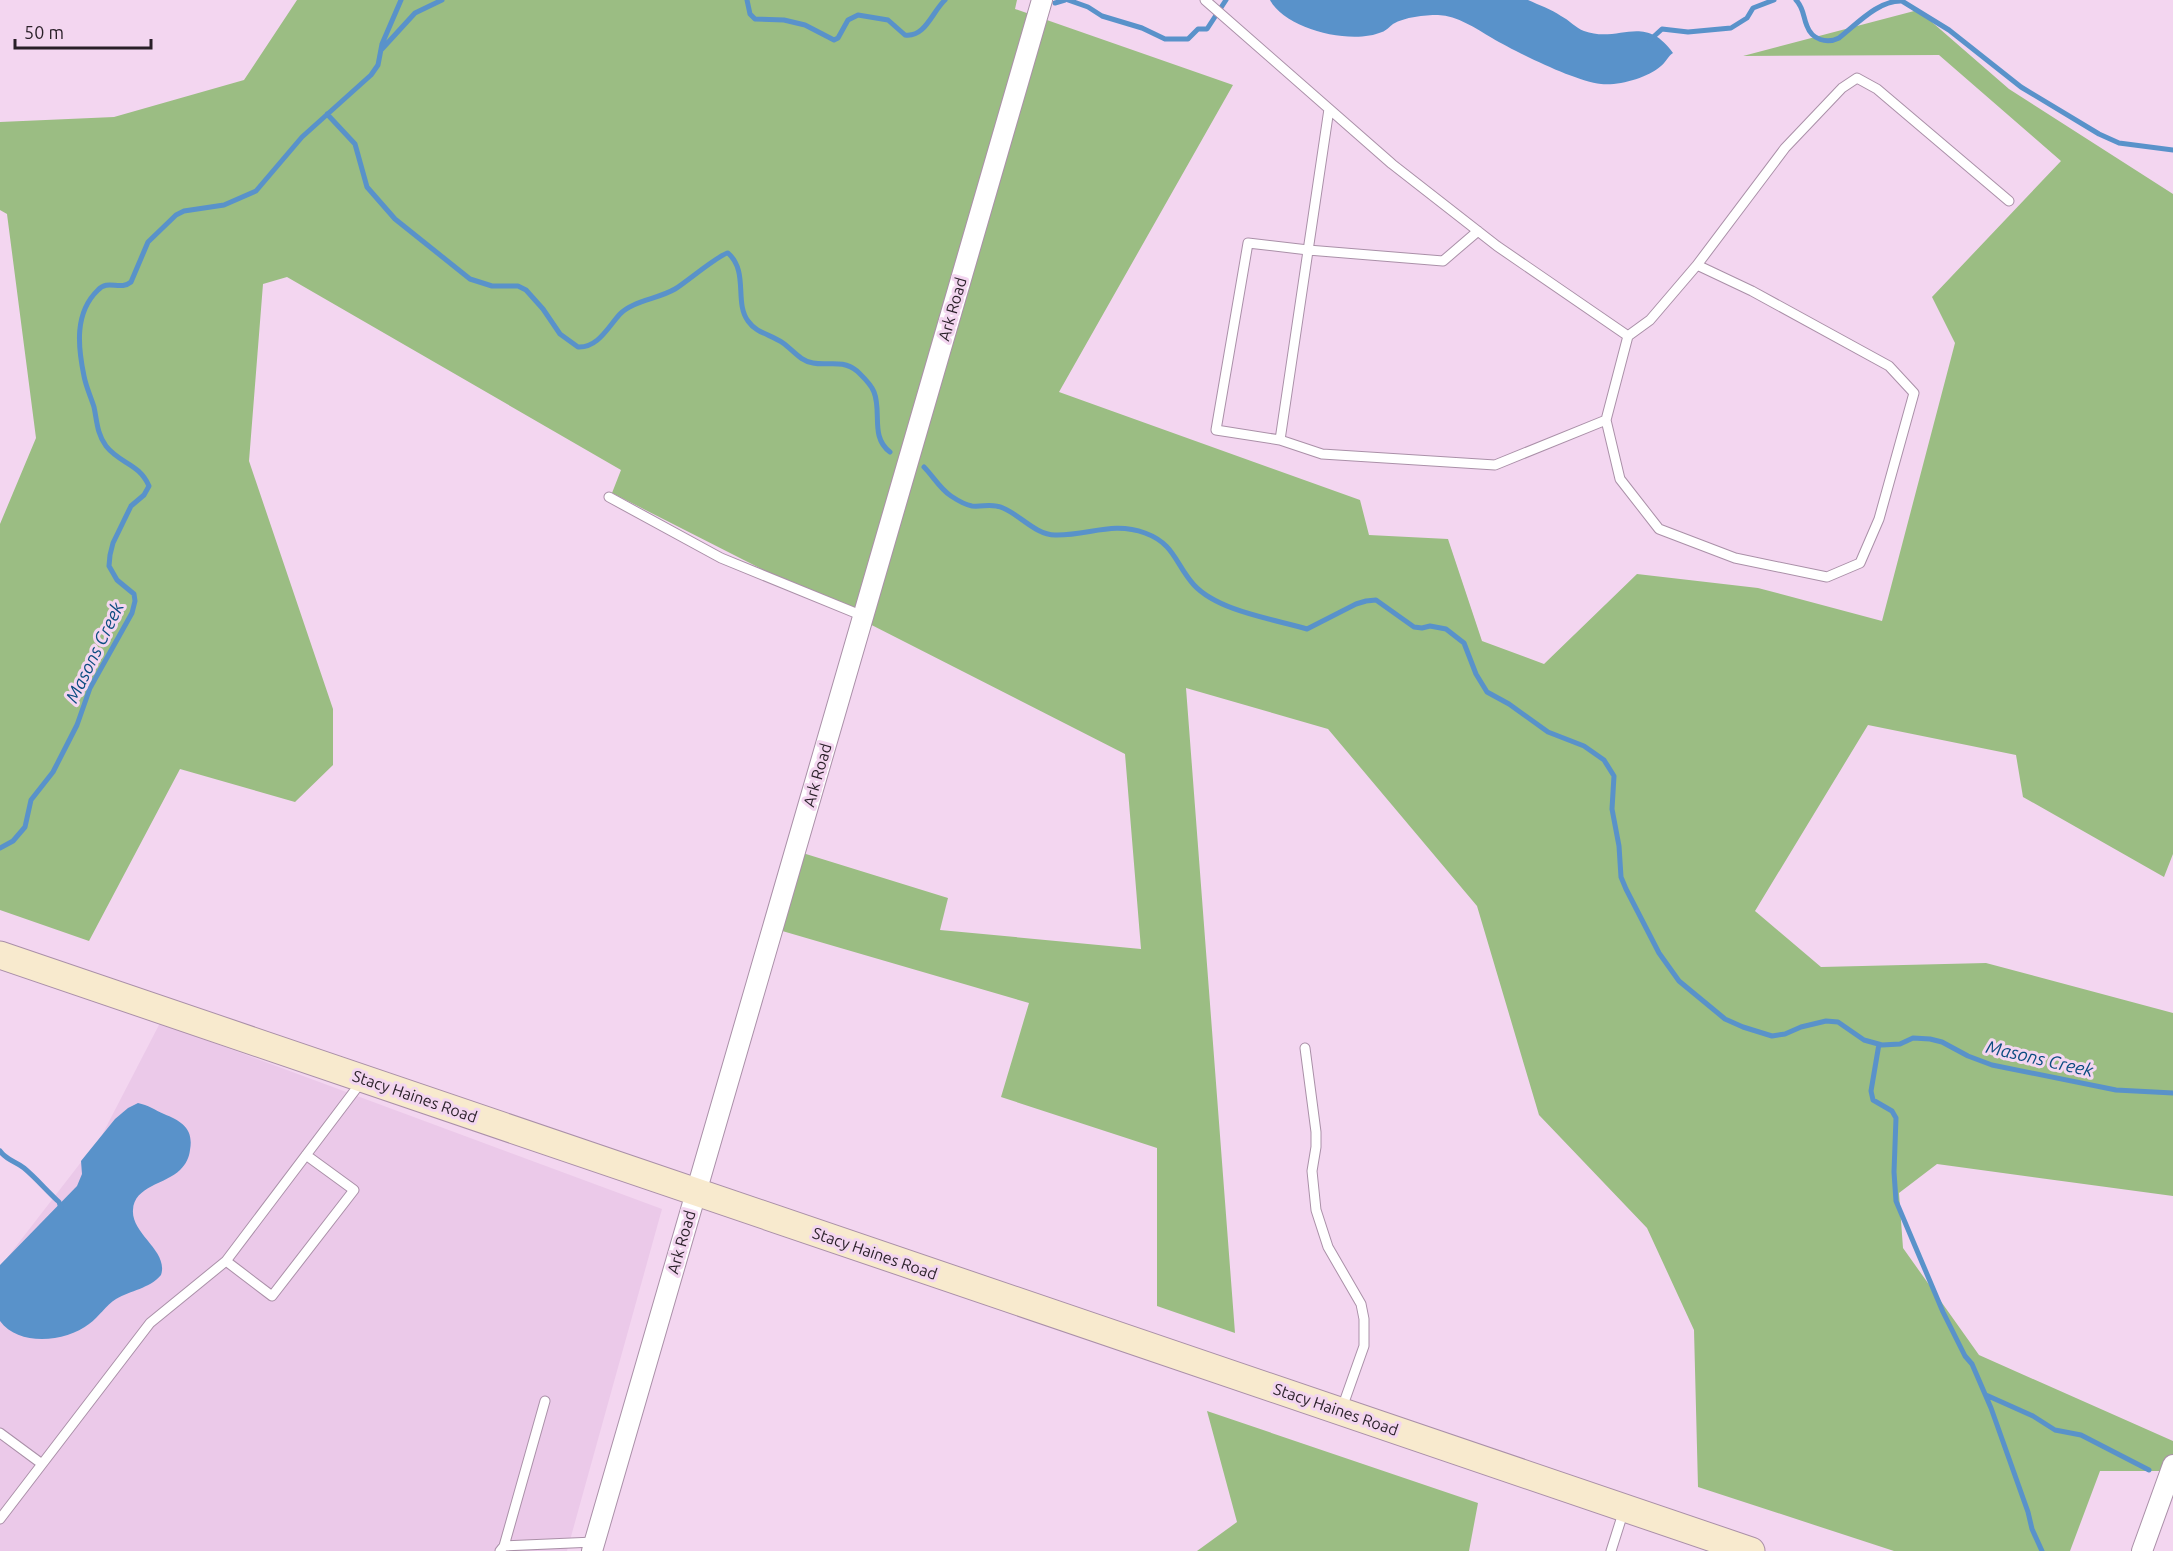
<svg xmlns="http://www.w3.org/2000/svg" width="2173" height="1551" viewBox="0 0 2173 1551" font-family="Ubuntu,sans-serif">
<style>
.built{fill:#ebc9e9}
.green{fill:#9bbd83}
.water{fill:#5992ca}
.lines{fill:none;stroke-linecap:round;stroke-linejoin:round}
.stream{stroke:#5992ca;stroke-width:5}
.lane-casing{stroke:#aa90a8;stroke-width:11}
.street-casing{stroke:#aa90a8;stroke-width:22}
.secondary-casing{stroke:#aa90a8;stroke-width:29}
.lane{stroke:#fff;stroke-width:9}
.street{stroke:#fff;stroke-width:20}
.secondary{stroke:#f8eace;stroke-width:27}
.labels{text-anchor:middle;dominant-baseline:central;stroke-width:6;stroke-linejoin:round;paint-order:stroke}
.street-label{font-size:16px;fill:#291f28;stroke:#f3d6f0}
.water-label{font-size:18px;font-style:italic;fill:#0b4c80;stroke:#f3d6f0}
</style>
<rect width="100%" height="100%" fill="#f3d6f0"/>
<path class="built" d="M160,1023L662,1209L567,1551H0V1267L102,1135Z"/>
<path class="green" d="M297,0H1017L1015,9L1233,85L1059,392L1360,500L1369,535L1448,539L1482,641L1544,664L1637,574L1758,588L1882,621L1955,343L1932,297L2061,161L1939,55L1743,56L1918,10L2009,89L2173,194V854L2164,877L2023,797L2016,755L1868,725L1755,911L1821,967L1986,963L2173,1013V1196L1937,1164L1899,1193L1903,1248L1979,1355L2173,1441V1471H2100L2070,1551H1894L1698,1487L1694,1330L1647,1228L1539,1115L1477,906L1328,729L1186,688L1235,1333L1157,1306V1148L1001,1097L1029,1003L772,928L793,850L948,898L940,930L1141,949L1125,754L612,493L621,470L287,277L263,284L249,461L333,709V765L295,802L180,769L89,941L0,910V524L36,438L7,214L0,210V122L114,117L244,80Z
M1207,1411L1478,1503L1469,1551H1197L1237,1522Z"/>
<path class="water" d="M1270,0H1528C1539,5 1551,9 1561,16C1569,20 1576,28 1584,31C1619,44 1644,12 1673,53C1668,56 1666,62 1661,66C1647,78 1619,86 1601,84C1574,81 1516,52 1492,38C1475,28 1458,16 1438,15C1424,15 1405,17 1393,24C1390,26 1386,31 1382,32C1352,45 1286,30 1270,0Z
M138,1103C148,1105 155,1110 164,1114C181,1121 194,1128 190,1150C189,1158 186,1164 180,1170C166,1184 134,1186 133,1210C131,1234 169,1251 161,1275C149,1289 131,1290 116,1299C106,1305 99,1317 89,1324C66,1342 19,1347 0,1321V1265L77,1186L82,1174L81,1161L115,1119L128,1108Z"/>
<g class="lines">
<path class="stream" d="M747,0L750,14L755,19L784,20L805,25L834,40L838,38L848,20L858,15L888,20L905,35C925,38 932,12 945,0
M1068,0L1088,7L1102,16L1142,28L1165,39H1188L1198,29H1207L1226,0
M1796,0C1804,8 1803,17 1807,26C1812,40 1827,44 1839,38C1856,25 1878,0 1902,1L1949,30L2021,87L2099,134L2119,143L2173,150
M1055,3L1065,0
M1650,40L1662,29L1688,32L1731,28L1747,18L1753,8L1774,0
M382,49L415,13L442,0
M327,114L355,144L367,187L395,219L470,279L492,286H518L526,290L543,309L560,334L578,347C598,348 608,327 620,314C632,301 658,299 675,289C685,283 721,253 728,253C749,272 734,302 748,321C756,333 772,335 783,343C793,350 800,361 813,363C828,366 842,359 857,371C863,377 871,384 874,392C882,412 870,437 890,452
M924,467C933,476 940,489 951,496C957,500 966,505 972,506C984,507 992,503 1003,508C1020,515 1036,535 1055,535C1088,536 1112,521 1145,533C1175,544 1175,564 1194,585C1218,611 1273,619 1307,629L1356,604L1366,601L1376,600L1414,627L1422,628L1430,626L1446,629L1464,643L1476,674L1487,692L1509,704L1548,732L1584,746L1604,760L1614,776L1612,809L1619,846L1621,877L1626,889L1659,953L1679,981L1725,1019L1743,1027L1772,1036L1785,1034L1801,1027L1826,1021L1838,1022L1864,1040L1882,1045L1900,1044L1913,1038L1930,1039L1942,1042L1968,1056L1992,1065L2116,1090L2173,1093
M0,848L13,841L25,827L31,800L53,772L77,725L90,688L132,613L135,601L134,594L117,580L109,566L110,555L113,543L131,506L144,495L149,486C139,463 120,464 106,446C97,434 97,421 94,407C91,397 86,387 84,376C78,347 74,313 98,290C108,279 120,291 131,282L148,242L176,215L184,211L224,205L256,191L302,137L371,75L378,65L382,44L401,0
M1879,1044L1871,1091L1873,1100L1892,1111L1896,1118L1894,1172L1896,1201L1943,1312L1965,1356L1972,1364L1991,1408L2028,1512L2032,1529L2042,1551
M0,1151C6,1160 15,1161 24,1168C36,1178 47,1191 59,1202L61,1208
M1986,1395L2033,1416L2055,1430L2081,1435L2149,1470"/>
<defs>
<path id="lane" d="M1205,0L1392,164L1497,246L1628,336
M1329,109L1280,440L1322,454L1495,465L1606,420L1628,336L1650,320L1697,265L1752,291L1889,366L1914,393L1879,519L1860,563L1827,577L1735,558L1659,529L1620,479L1606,420
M1697,265L1785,148L1842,88L1857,78L1877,89L2009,201
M1280,440L1216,430L1248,243L1308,250L1443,261L1478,231
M609,497L721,558L863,616
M1305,1048L1316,1132V1147L1312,1171L1316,1210L1328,1247L1361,1304L1364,1319V1346L1342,1408
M226,1261L272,1296L354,1190L306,1155
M0,1433L42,1464
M0,1519L150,1323L226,1261L362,1081
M504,1546L545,1401
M500,1551L504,1546L594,1542
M1611,1551L1624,1510"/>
<path id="street" d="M592,1551L1042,0
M2142,1551L2173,1465"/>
<path id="secondary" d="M0,955L1751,1551"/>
</defs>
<use href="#lane" class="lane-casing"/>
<use href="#street" class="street-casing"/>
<use href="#secondary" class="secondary-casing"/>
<use href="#lane" class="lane"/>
<use href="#street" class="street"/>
<use href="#secondary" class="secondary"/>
</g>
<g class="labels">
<g class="street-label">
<text transform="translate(952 309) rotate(-74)">Ark Road</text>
<text transform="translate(817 775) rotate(-74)">Ark Road</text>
<text transform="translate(415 1096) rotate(19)">Stacy Haines Road</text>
<text transform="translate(681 1242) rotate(-74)">Ark Road</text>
<text transform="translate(875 1253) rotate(19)">Stacy Haines Road</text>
<text transform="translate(1336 1409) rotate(19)">Stacy Haines Road</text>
</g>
<g class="water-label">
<text transform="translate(94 652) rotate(-64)">Masons Creek</text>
<text transform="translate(2040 1058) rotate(13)">Masons Creek</text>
</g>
</g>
<path d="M15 39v9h136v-9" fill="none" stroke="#291f28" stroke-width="3"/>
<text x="24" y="39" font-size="18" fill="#291f28" stroke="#f3d6f0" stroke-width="4.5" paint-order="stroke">50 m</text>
</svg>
